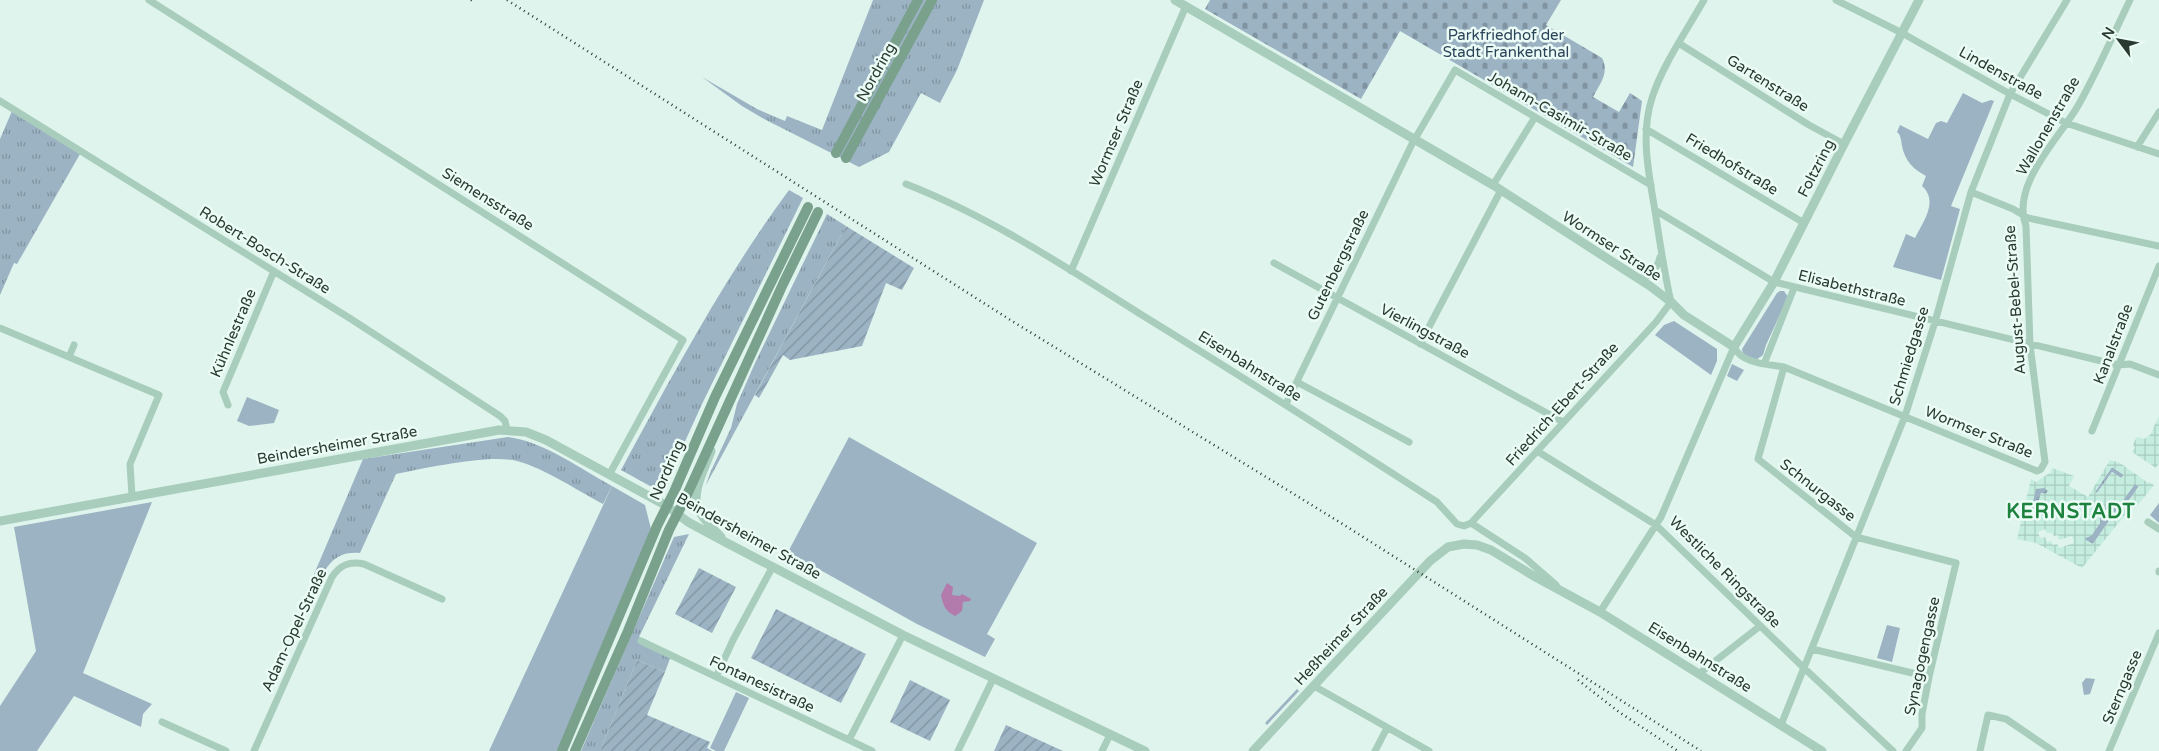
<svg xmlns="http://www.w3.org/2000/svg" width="2159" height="751" viewBox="0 0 2159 751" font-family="'Varela Round',sans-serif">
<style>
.grass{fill:url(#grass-tufts)}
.cemetery{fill:url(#cemetery-stones)}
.park{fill:#9cb3c4}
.garden{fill:url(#garden-furrows)}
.plaza{fill:url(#plaza-grid);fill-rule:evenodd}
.water{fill:#b37bab}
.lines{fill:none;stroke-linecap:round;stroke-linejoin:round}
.minor{stroke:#a8cdbd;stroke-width:7}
.tertiary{stroke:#a8cdbd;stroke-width:9}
.secondary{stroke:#79a18c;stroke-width:10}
.rail{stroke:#293a30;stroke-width:2.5;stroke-dasharray:1 4;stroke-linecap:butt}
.labels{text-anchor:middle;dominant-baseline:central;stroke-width:5;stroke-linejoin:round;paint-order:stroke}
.park-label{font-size:15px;fill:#2b445a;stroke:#ebfbf5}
.street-label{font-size:15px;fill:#293a30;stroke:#ebfbf5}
.district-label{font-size:20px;font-weight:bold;letter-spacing:1px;fill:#1c823e;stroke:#ebfbf5}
</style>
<defs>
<pattern id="grass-tufts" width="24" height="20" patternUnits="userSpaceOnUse" patternTransform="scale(1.25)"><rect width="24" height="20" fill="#9cb3c4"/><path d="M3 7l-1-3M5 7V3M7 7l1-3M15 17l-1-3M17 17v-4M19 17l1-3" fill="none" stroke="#7f93a0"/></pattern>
<pattern id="cemetery-stones" width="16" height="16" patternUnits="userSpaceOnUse" patternTransform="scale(1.25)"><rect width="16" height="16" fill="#9cb3c4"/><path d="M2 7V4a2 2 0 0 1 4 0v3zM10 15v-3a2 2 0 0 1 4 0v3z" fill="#7f93a0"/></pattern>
<pattern id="garden-furrows" width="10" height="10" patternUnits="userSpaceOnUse" patternTransform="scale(1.25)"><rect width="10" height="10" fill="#9cb3c4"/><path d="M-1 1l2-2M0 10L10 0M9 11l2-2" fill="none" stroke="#7f93a0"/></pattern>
<pattern id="plaza-grid" width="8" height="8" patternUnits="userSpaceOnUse" patternTransform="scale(1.25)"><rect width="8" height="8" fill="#c4eddf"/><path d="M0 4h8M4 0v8" fill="none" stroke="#a8ccc0"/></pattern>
</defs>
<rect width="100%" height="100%" fill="#def4ec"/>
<path class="grass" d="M873,0H984L957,70L940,103L921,93L889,152L859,167L764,119L742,106L702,77L757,109L785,121L787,116L822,130Z
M12,111L80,154L17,264L14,263L0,295V139Z
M789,190L803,198L702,404L668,479L660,486H650L621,470C673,374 724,278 789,190Z
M827,214L846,226L706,485L710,473L731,428L737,404L755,363Z
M508,437C545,442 579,468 612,486L603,504C578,491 544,468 517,461C490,454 426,468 396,474L360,553C338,551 328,562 319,582L312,579L363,459Z
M2112,467L2124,475L2121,478L2112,472L2097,493L2095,492Z
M2135,483L2139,486C2130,498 2121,519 2104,510L2108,503Z
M2099,514L2109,521L2093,544L2085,540V538L2090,536L2100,523Z
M689,534L639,637L672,653L665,672L637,660L600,751H581L674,537Z
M1297,689L1299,691L1267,725L1265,723Z"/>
<path class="cemetery" d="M1210,0H1561L1546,25L1602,58C1610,73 1599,85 1593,97L1619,112L1630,93L1642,101L1633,167L1400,31L1361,99L1205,9Z"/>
<path class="park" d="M1963,93L1982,103L1991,100L1994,101L1951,206L1960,209L1941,280L1893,267L1906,234L1915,238C1923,222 1939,201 1922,186L1926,176C1913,169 1905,161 1902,146C1901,140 1901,135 1897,132L1900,125L1928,139L1936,123L1941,121L1947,123Z
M1780,291H1784L1788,297L1766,345L1763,355L1756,360L1743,354L1742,349L1777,293Z
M1674,321L1717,349V361L1711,375L1655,335L1664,325Z
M1732,364L1744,370L1737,381L1727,376Z
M247,397L279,410L274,423L249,426L237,421Z
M849,437L1037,543L987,634L995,639L985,657L917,624L788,552Z
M612,486L645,505L651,529L558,751H489Z
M152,502L83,673L152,704L143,714L141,727L74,696L37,751H0V706L36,651L14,527Z
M2159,503V523L2150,515Z
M1887,625L1900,628L1892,662L1877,658Z
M2086,678L2095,679L2090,694L2084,695L2082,683Z
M736,692L749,698L724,751H716L710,748Z"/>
<path class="garden" d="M846,226L914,268L902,290L886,283L862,346L790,360L783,355L759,398L755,395Z
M2036,488H2045L2048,491L2046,494L2041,493L2036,511L2030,510Z
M699,568L736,587L712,633L675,614Z
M776,609L866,654L841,703L751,658Z
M637,660L665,672L647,715L710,742L707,748L712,751H600Z
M910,680L950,700L930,741L890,722Z
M1006,725L1063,751H994Z"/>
<path class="plaza" d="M2159,416V463L2156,468L2132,452L2135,448L2133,444L2137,437L2144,439L2150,435Z
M2110,460L2120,463L2148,483L2149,482L2154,485L2135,508L2130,504L2128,506L2126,509L2128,511L2082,568L2036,543L2017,539L2031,479L2036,482L2051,472L2052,468L2074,476L2069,486L2088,497ZM2112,467L2124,475L2121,478L2112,472L2097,493L2095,492ZM2135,484L2139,487L2121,510L2112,513L2104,510L2108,503L2117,509ZM2045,488L2048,491L2046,494L2041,493L2036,511L2031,510L2036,489ZM2100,515L2109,521L2093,544L2086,540L2085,538L2092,535L2100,523ZM2045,529L2047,533H2052L2054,536L2058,535L2059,540L2072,536L2074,543L2059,548L2057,544L2053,545L2051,541L2047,542L2045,537L2040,538L2038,532Z"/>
<path class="water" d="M947,583L953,587L952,595L960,596L962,594L971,599L970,601L963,602L962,611L955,616C945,611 943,605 941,595Z"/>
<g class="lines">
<path class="minor" d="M149,0L683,340L609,475
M1836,0L1902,33L2010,94L2066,123L2159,154
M1680,44L1809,125L1844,144
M0,101L351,319L500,416L505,421L507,430
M1646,129L1804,223
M2137,147L2159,112
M906,184C988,216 1063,265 1137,312C1238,374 1338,438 1437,502L1457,524L1464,526L1471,523L1656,322L1671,302C1664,272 1660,242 1655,211C1649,174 1640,135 1652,98C1662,66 1687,30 1704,0
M1493,185L1535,117
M1971,192L2013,209L2028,218L2159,246
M1655,210L1774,282L2118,365L2130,364L2159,375
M1274,263L1563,422
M1071,271L1186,6
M1637,278C1650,279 1657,269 1660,257
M0,328L159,395L130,464L132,496
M1420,344L1501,190
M1734,347C1742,364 1768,364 1784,367L2037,471L2041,469L2045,462L2030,345L2026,226C2010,184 2061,137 2079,104C2098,70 2113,35 2130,0
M69,357L74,345
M1764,364L1794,288
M1784,367L1758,459L1856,537L1956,563L1929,677L1922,714V728L1906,751
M1297,382L1409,442
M1286,404L1412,144L1455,70L1651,185
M228,405L223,392L274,271
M2092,431L2159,266
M1537,451L1656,525L1805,669L1893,751
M2148,522L2159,529
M1471,523L1525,558L1556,585
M2159,572V571
M1600,612L1661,517L1734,347
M641,641L872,751
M1812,649L1929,677
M1700,673L1760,626
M716,677L733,640L773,566
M1314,686L1429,751
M162,722L226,751
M1781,725L1905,416L1935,322L1971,192L2010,94L2067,0
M849,740L903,635
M254,751L332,577C340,565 349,561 364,564L442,599
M958,751L993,679
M1102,751L1110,735
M1375,751L1387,728
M1980,751L1988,715L2006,719L2053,751
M2109,751L2159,633"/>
<path class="tertiary" d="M1175,0L1493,185L1650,286L1671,302L1684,315L1734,347L1774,282L1844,144L1919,0
M711,451C705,468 691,492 698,509C703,520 714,529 721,537
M0,521L499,430L526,432L546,440L667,506L688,522L727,543L903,635L1145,751
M1253,751L1430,561L1448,547L1464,544L1477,545L1491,550L1532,575L1600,612L1822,751"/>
<path class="secondary" d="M836,153L918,0
M846,158L932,0
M562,751L657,526L674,492L715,397L808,207
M575,751L628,631L669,530L686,497L783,284L818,212"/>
<path class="rail" d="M471,0L475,3
M507,0L1012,321L1341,523L1701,751
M1578,680L1619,712L1678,751"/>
</g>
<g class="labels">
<g class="park-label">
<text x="1506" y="35">Parkfriedhof der<tspan x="1506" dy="17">Stadt Frankenthal</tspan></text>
</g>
<g class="street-label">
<text transform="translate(876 72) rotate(-61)">Nordring</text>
<text transform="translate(2001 73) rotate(29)">Lindenstraße</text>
<text transform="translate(1768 83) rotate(32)">Gartenstraße</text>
<text transform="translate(1560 116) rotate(30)">Johann-Casimir-Straße</text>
<text transform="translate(2048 126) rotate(-60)">Wallonenstraße</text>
<text transform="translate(1116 133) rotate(-67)">Wormser Straße</text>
<text transform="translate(1732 164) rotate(31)">Friedhofstraße</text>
<text transform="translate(1816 168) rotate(-63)">Foltzring</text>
<text transform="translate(488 199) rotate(32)">Siemensstraße</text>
<text transform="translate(1612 246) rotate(33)">Wormser Straße</text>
<text transform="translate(265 250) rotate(32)">Robert-Bosch-Straße</text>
<text transform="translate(1338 265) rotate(-64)">Gutenbergstraße</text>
<text transform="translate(1852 288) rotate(14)">Elisabethstraße</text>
<text transform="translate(2015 300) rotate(-94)">August-Bebel-Straße</text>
<text transform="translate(1425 331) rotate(28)">Vierlingstraße</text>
<text transform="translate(233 333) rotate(-67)">Kühnlestraße</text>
<text transform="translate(2113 344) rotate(-69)">Kanalstraße</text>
<text transform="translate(1909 356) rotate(-73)">Schmiedgasse</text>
<text transform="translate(1250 366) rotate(32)">Eisenbahnstraße</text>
<text transform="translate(1562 404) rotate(-48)">Friedrich-Ebert-Straße</text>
<text transform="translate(1979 432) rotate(22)">Wormser Straße</text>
<text transform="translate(337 445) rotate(-10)">Beindersheimer Straße</text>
<text transform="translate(667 470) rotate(-66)">Nordring</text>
<text transform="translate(1818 490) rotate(38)">Schnurgasse</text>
<text transform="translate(749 536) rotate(29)">Beindersheimer Straße</text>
<text transform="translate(1725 572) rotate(45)">Westliche Ringstraße</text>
<text transform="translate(294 630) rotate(-65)">Adam-Opel-Straße</text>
<text transform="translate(1341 636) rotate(-47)">Heßheimer Straße</text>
<text transform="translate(1922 656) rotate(-78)">Synagogengasse</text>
<text transform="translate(1700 657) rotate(32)">Eisenbahnstraße</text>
<text transform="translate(762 684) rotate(25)">Fontanesistraße</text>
<text transform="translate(2122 687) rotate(-67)">Sterngasse</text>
</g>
<g class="district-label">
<text x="2071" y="512">KERNSTADT</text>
</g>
</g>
<g transform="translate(2119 40) rotate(302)" stroke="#ebfbf5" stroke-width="4" paint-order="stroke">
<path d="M0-4L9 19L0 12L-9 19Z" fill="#293a30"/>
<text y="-8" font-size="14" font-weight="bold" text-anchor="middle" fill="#293a30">N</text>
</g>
</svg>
